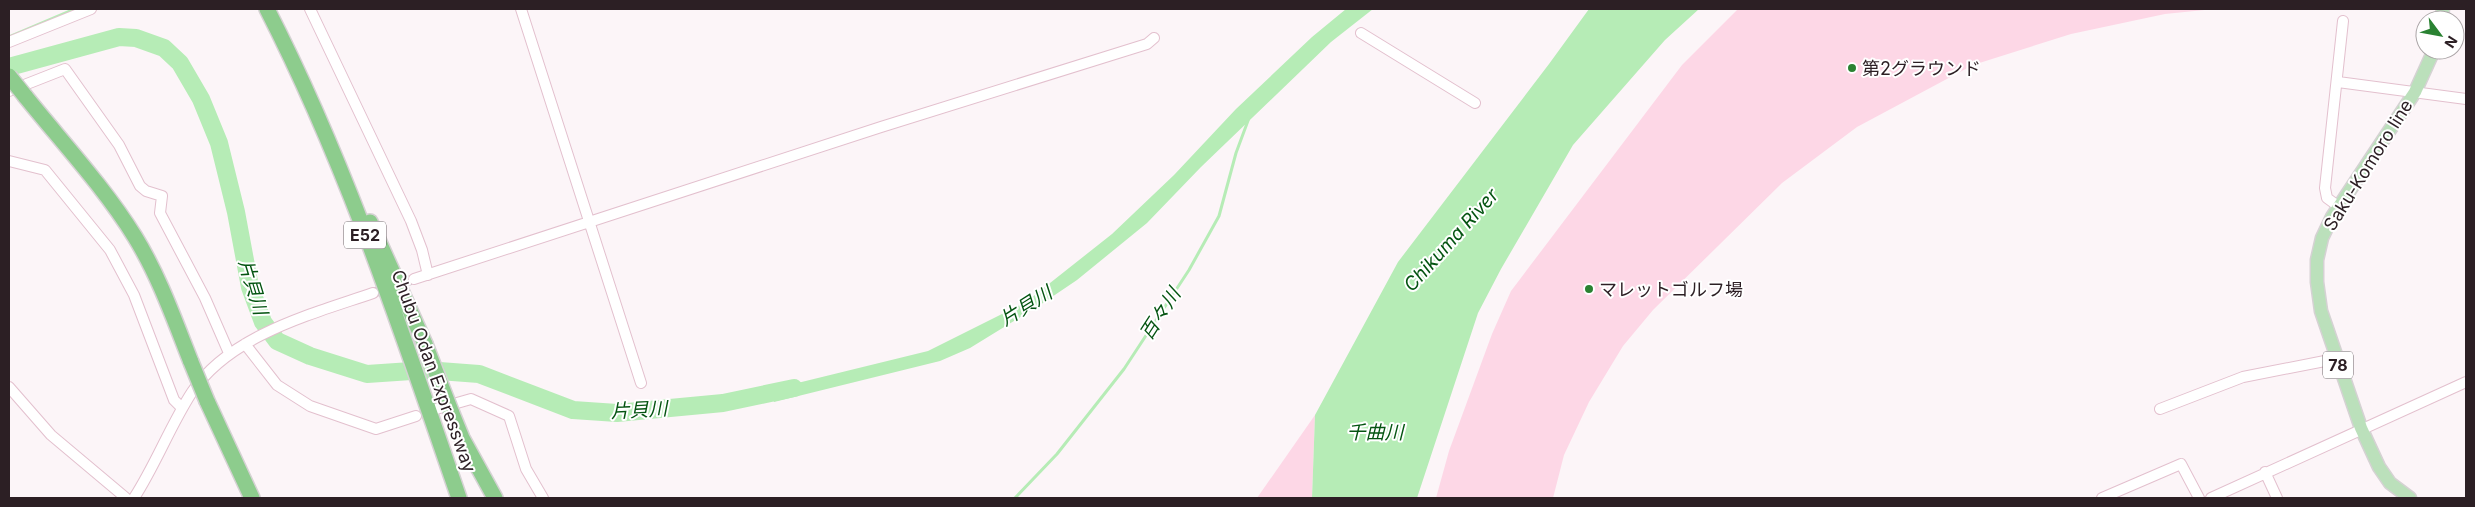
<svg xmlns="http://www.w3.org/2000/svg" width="2475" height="507" viewBox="0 0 2475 507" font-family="Inter,'Noto Sans JP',sans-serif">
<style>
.green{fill:#fdd7e6}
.water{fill:#b6ecb6}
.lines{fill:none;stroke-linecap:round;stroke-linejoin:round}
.stream{stroke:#b6ecb6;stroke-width:3}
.river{stroke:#b6ecb6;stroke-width:18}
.minor-tunnel{stroke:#d2cace;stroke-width:10;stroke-dasharray:10 5;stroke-linecap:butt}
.minor-casing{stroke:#e3c0ce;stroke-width:12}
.major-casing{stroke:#d5d2d3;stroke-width:15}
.highway-casing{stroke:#d5d2d3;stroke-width:18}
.minor{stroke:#fff;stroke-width:10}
.major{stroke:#bbe0bb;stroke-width:12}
.highway{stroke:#8dcc8d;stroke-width:15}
.highway-bridge-casing{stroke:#d5d2d3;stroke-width:18;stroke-linecap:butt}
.highway-bridge{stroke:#8dcc8d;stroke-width:15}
.poi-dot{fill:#2a8232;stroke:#fff;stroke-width:2}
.labels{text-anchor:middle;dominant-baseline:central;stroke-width:4;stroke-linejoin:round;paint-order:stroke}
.shield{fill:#fff;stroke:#6b6266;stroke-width:1}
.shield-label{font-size:16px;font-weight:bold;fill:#2c1f24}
.poi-label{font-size:18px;fill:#2c1f24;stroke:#fff;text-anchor:start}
.street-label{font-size:18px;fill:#2c1f24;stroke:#fff}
.water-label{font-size:19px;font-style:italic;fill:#045411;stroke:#fff}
</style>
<rect width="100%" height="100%" fill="#fcf5f8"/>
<path class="green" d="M1738,9H2214L2165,14L2071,34L1973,65L1857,127L1782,183L1653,310L1623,346L1589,402L1564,455L1553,498H1436L1449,451L1492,334L1511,291L1682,65Z
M1315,415L1312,498H1257Z"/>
<path class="water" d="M1346,9H1373L1331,42L1201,167L1147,223L1077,280L1040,305L970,348L940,361L774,402L769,390L928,351L1026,302L1112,234L1174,175L1236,109L1312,37Z
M1589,9H1699L1665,40L1573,145L1501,269L1478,313L1417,498H1312L1315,415L1398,262L1549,64Z"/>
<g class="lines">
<path class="stream" d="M9,37L75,9
M1015,498L1057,454L1124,369L1189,270L1219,216L1236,153L1249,118"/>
<path class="river" d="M9,67L119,37L136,38L164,48L180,63L201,99L219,143L236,212L250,287L263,322L277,341L310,356L367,374L426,370L479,374L573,410L617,413L723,403L794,388"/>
<path class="minor-tunnel" d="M373,293L414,279"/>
<defs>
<path id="minor" d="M310,9L411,221L422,250L428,275
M521,9L641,383
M1361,33L1475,103
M9,42L91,9
M2338,82L2466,99
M9,91L65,69L119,145L140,186L146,191L162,196L160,213L205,298L229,353
M9,161L45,170L110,250L134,295L174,400L182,408
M2338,206L2327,198L2325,188L2343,21
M414,279L881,127L1147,44L1154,38
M245,344L277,385L310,406L376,429L416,416
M9,387L51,435L126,498
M436,409L471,399L509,416L526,469L543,498
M2160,409L2243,377L2335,359
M2265,472L2277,498
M134,498C156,464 170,426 192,392C230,335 312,314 373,293
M2102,498L2181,464L2199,498
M2211,498L2466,382"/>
<path id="major" d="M2441,20L2443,9
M2410,498L2390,483L2379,467L2361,428L2321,311L2317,282V260L2322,238L2332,217L2415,92L2434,50"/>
<path id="highway" d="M267,9C347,165 402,333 459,498
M25,96C62,142 104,187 135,237C159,276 174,319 191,362
M370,222L425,344
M207,401L252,498
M451,411L462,438L495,498"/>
</defs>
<use href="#minor" class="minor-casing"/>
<use href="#major" class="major-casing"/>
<use href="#highway" class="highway-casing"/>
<use href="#minor" class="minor"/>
<use href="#major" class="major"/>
<use href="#highway" class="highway"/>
<defs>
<path id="highway-bridge" d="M9,76L25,96
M425,344L451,411
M191,362L207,401"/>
</defs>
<use href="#highway-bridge" class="highway-bridge-casing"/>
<use href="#highway-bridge" class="highway-bridge"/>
</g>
<g class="poi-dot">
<circle cx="1852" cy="68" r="5"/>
<circle cx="1589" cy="289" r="5"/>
</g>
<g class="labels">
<g class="shield">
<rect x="344" y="221.5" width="42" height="27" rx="4"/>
<rect x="2323" y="351.5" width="30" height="27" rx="4"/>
</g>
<g class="shield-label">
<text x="365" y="235">E52</text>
<text x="2338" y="365">78</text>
</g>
<g class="poi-label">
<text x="1862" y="68">第2グラウンド</text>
<text x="1599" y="289">マレットゴルフ場</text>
</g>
<g class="street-label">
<text transform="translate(2368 165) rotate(-58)">Saku-Komoro line</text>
<text transform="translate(434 371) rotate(70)">Chubu Odan Expressway</text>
</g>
<g class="water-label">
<text transform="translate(1451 240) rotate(-48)">Chikuma River</text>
<text transform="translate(253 287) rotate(73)">片貝川</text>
<text transform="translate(1026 306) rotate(-32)">片貝川</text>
<text transform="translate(1160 314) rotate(-57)">百々川</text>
<text transform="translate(639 410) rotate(-3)">片貝川</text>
<text x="1375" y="432">千曲川</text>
</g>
</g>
<rect width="2475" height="507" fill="none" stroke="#2c1f24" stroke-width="20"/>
<g transform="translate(2440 35) rotate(122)"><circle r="24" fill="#ffffff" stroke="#aba5a7"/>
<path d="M0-4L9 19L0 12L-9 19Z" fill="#2a8232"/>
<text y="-8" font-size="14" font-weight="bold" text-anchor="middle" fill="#2c1f24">N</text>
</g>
</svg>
